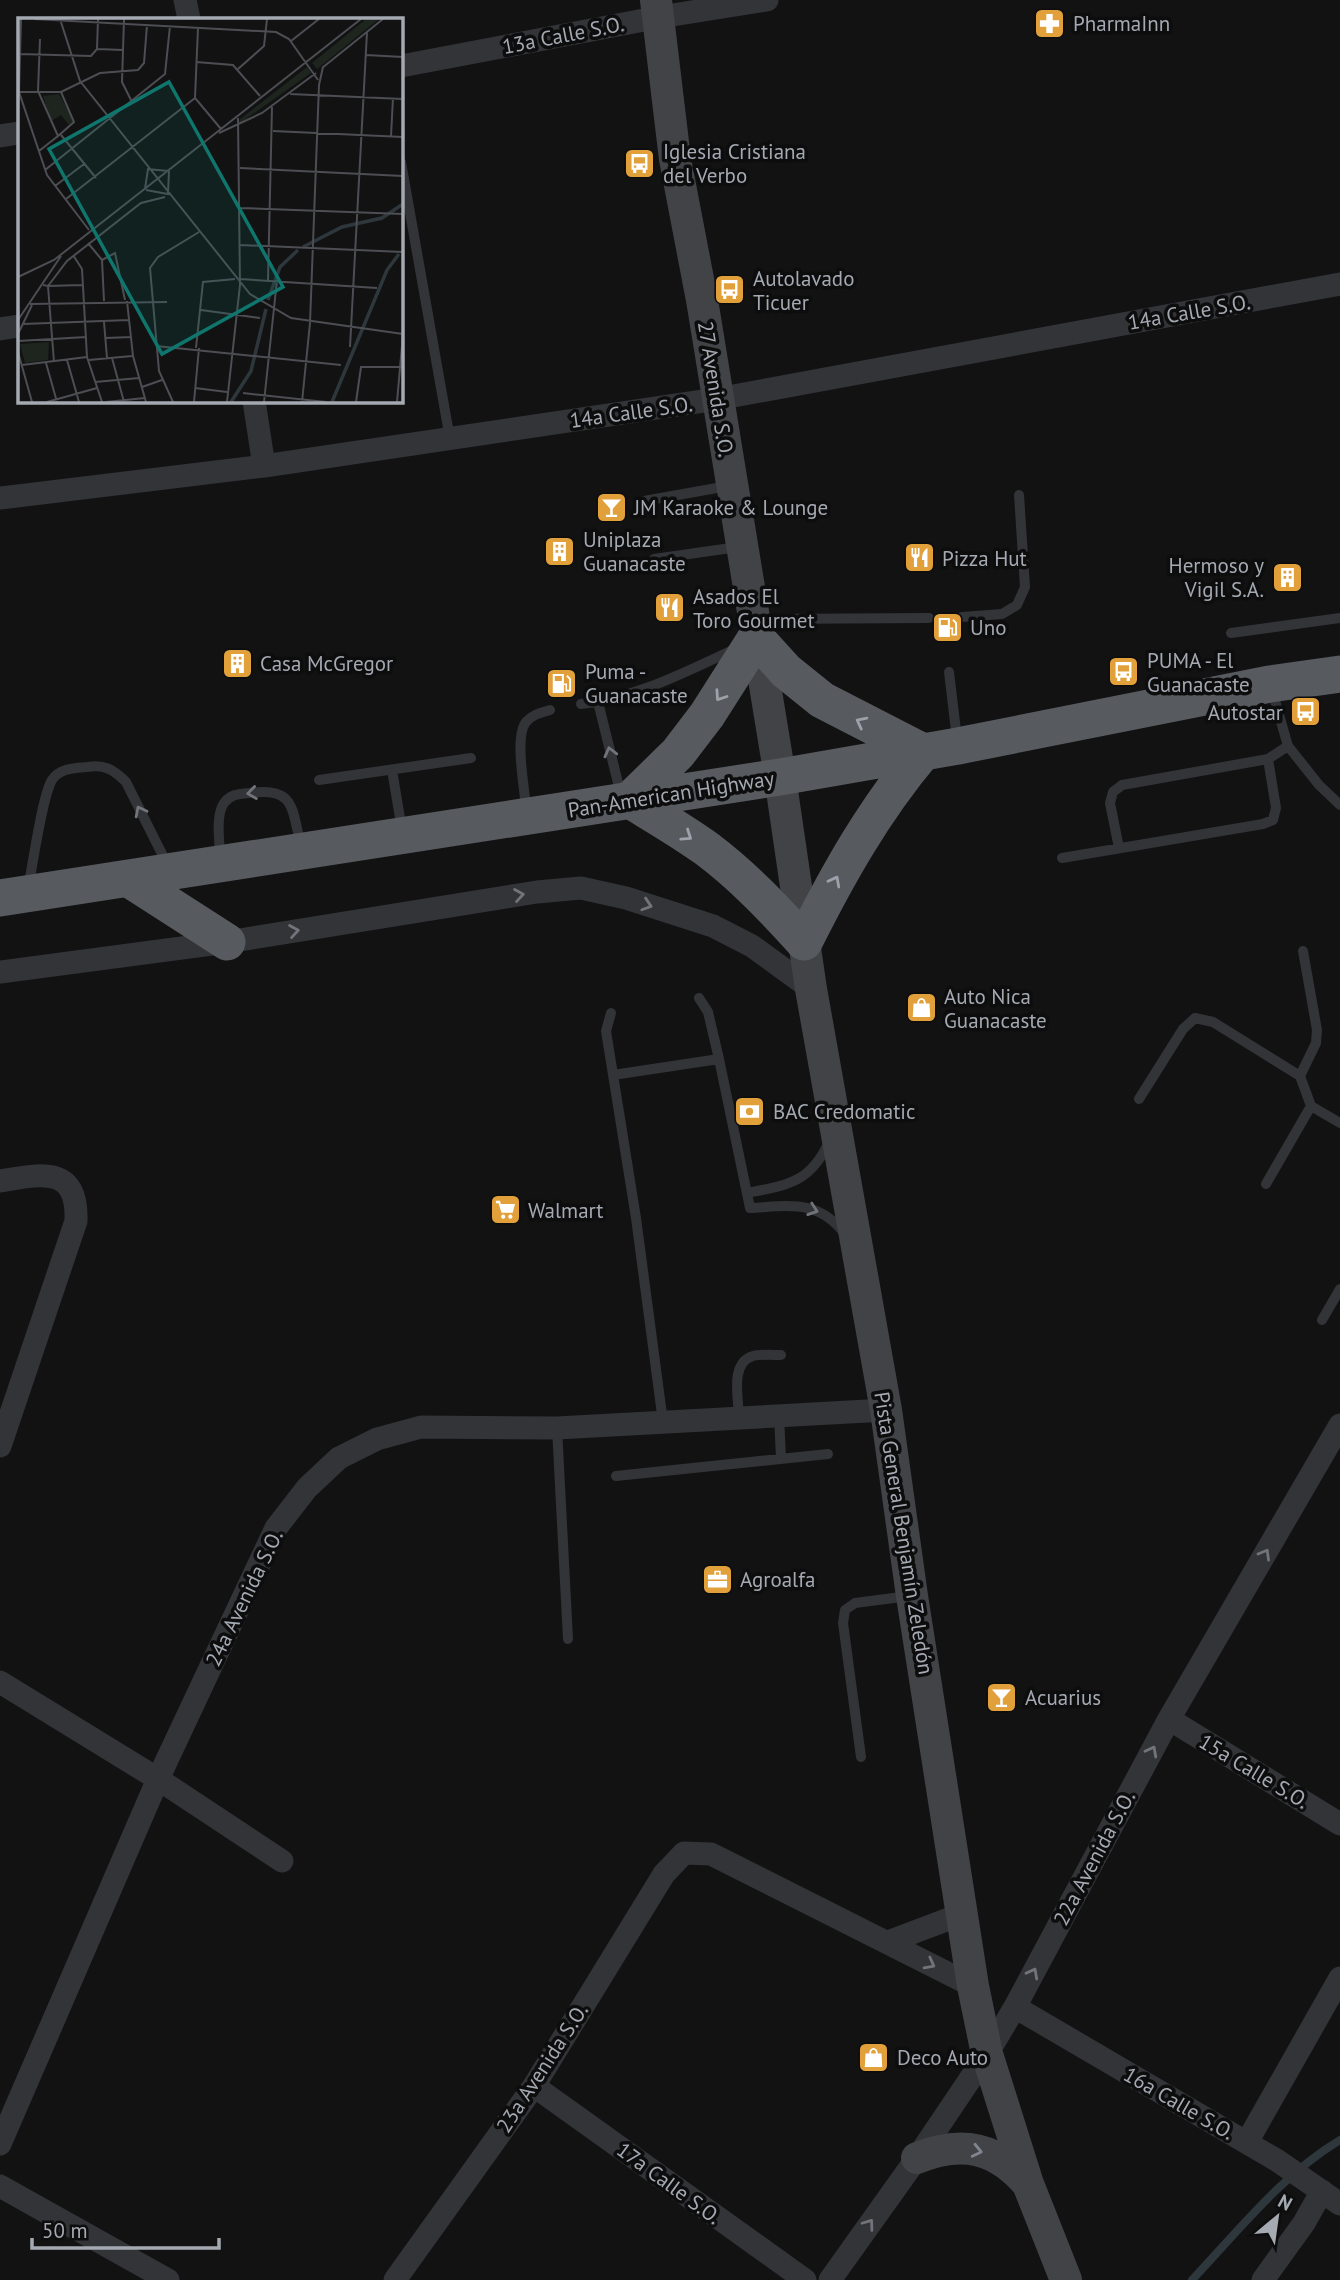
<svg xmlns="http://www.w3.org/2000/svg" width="1340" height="2280" viewBox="0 0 1340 2280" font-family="'PT Sans',sans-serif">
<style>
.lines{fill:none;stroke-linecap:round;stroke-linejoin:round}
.stream{stroke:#2e373c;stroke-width:8}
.service{stroke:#333438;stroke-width:10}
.minor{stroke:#333438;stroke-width:23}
.secondary{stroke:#414347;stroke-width:32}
.trunk{stroke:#575a5f;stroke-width:37}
.oneway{stroke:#9ca1aa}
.oneway2{stroke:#71747b}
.oneway3{stroke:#81858d}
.labels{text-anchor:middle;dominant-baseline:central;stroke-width:7;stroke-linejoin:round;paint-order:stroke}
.poi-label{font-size:21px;fill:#a4a9b2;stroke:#0d0d0e;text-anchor:start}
.street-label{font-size:21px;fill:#a4a9b2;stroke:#0d0d0e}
.inset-river{fill:none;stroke:#2e373c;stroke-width:3.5}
.inset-road{fill:none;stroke:#4c4e53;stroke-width:2}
.view{fill:#0f766e;fill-opacity:0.15;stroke:#0f766e;stroke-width:3.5}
.inset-edge{fill:none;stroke:#a4a9b2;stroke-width:3.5}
</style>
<rect width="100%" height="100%" fill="#121213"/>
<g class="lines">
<path class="stream" d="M1192,2280C1238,2231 1282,2175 1340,2140"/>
<path class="service" d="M401,162L450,439
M644,501L728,486
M654,559L738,547
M962,617L1002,614L1017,605L1025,587L1019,495
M757,619L929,618
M1231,633L1340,618
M949,672L957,739
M1272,690L1288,746L1319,785L1340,805
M598,702L621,795
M581,704C636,698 685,672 735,649
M392,770L402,830
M319,780L471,758
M526,809C525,789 514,737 526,722C533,714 541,713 550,710
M1119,848L1110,803L1113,792L1122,785L1268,759L1288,746
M220,858C220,842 215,816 224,803C231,794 239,794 249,793C296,787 291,808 301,845
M1062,858L1263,824L1273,820L1276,808L1268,759
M28,888C33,865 42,796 52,780C60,768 75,768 87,767C105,764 114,770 126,782L168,866
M699,998L708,1012L719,1059L750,1208C789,1206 818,1199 845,1234
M611,1013L606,1031L636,1218L663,1422
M613,1075L719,1059
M1300,1076L1316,1043L1317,1030L1303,951
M1139,1099L1183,1029L1195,1018L1213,1022L1300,1076L1311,1106L1340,1123
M1266,1184L1311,1106
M747,1193C788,1185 810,1183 829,1142
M1322,1320L1340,1289
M779,1415L781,1459
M739,1418C739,1400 729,1363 753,1356C761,1354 773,1355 781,1355
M557,1428L568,1639
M616,1476L828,1454
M861,1757L843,1623L845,1610L855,1603L909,1596"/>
<path class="minor" d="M185,0L189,19
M401,66L660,17L767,0
M0,136L19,133
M0,329L19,326
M254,401L264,466
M0,498L264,466L717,399L1340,284
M0,972L227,942L537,892L581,888L626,898L713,926L752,946L811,989
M0,1181C41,1174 78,1165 76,1221L0,1446
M0,1682L158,1779L282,1861
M1169,1719L1340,1824
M888,1942L962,1914
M1015,2007L1278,2161L1340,2204
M534,2086L805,2280
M1247,2142L1340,1978
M0,2144L158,1779L276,1528L307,1488L339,1458L377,1439L421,1427L557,1428L886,1410
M0,2186L168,2280
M395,2280L534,2086L664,1874L684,1853L711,1854L973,1986
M830,2280L917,2158L987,2054L1015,2007L1169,1719L1340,1425
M1263,2280L1304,2223L1322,2191"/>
<path class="secondary" d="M656,0L675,159L702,300L780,777L811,989L886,1410L912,1596L973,1986L987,2054L1028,2184L1066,2280
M917,2158C962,2140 996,2147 1028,2184"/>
<path class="trunk" d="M630,800C656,816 682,831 707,849C743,876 774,909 804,942C838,874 874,810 923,752
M630,800L678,753L707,715L756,638L786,671L822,700L923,752
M129,879L227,942
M0,898L780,777L958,746L1270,684L1340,674"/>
</g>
<defs><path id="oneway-chevron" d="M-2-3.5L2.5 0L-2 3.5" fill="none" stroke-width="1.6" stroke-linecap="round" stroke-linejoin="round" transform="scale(1.75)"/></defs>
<g class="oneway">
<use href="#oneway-chevron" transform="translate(720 696) rotate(124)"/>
<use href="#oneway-chevron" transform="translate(861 722) rotate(-153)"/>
<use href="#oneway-chevron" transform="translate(687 836) rotate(34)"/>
<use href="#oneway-chevron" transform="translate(835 881) rotate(-62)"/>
</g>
<g class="oneway2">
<use href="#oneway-chevron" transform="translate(610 752) rotate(-104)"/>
<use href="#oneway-chevron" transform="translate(252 793) rotate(172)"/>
<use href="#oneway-chevron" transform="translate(140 811) rotate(-117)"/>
<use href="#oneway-chevron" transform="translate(519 895) rotate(-9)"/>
<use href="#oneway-chevron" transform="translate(647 905) rotate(18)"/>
<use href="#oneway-chevron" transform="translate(294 931) rotate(-9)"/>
<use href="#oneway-chevron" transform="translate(813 1210) rotate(19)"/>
<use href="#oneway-chevron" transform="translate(1265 1554) rotate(-60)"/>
<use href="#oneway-chevron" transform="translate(1152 1751) rotate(-62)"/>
<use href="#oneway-chevron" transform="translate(930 1964) rotate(28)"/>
<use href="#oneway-chevron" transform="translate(1033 1973) rotate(-62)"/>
<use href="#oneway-chevron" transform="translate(869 2224) rotate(-54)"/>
</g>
<use class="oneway3" href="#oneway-chevron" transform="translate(977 2151) rotate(13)"/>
<defs>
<symbol id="pharmacy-square" viewBox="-11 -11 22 22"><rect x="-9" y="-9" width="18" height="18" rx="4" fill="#e2a03a" stroke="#0d0d0e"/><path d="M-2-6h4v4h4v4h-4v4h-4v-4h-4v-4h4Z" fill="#fff"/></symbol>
<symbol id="bus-square" viewBox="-11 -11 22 22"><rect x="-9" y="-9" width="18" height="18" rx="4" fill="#e2a03a" stroke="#0d0d0e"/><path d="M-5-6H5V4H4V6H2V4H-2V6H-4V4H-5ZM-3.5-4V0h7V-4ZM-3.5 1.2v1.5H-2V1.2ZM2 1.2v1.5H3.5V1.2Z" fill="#fff"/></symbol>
<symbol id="bar-square" viewBox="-11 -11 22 22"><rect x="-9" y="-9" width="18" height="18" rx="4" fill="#e2a03a" stroke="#0d0d0e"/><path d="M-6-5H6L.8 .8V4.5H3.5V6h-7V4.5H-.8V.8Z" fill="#fff"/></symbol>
<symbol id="building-square" viewBox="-11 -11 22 22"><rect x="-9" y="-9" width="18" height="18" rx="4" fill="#e2a03a" stroke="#0d0d0e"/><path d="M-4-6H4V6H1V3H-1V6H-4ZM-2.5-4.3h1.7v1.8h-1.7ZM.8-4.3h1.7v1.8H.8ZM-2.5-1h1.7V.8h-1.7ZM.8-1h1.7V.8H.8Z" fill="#fff"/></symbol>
<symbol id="restaurant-square" viewBox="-11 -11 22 22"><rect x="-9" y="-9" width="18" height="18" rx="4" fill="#e2a03a" stroke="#0d0d0e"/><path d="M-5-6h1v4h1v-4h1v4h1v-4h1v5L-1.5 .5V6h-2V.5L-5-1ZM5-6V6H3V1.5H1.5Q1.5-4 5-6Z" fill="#fff"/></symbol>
<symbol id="fuel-square" viewBox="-11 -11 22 22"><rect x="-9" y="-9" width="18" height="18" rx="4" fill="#e2a03a" stroke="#0d0d0e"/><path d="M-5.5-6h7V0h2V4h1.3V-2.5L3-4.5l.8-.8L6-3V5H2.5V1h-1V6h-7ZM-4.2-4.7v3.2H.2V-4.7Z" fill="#fff"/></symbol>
<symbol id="shop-square" viewBox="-11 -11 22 22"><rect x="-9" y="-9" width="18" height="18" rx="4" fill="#e2a03a" stroke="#0d0d0e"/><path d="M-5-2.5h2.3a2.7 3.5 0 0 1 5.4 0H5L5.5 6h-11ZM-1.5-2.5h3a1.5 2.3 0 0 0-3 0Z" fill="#fff"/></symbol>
<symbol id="bank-square" viewBox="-11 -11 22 22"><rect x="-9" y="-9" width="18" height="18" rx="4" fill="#e2a03a" stroke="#0d0d0e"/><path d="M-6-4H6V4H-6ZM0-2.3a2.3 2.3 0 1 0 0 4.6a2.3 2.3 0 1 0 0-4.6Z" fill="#fff"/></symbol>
<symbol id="supermarket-square" viewBox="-11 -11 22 22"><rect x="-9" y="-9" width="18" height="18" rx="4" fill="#e2a03a" stroke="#0d0d0e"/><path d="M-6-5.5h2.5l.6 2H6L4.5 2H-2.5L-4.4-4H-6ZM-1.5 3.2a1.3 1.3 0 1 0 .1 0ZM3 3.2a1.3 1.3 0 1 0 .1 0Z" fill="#fff"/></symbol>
<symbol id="office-square" viewBox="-11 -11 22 22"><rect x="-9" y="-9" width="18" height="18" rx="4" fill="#e2a03a" stroke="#0d0d0e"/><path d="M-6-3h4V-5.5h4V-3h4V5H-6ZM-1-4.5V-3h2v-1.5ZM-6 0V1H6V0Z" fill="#fff"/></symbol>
</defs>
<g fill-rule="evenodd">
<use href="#pharmacy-square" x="1032" y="6" width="35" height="35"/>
<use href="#bus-square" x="622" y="146" width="35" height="35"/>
<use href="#bus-square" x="712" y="272" width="35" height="35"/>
<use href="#bar-square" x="594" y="490" width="35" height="35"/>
<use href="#building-square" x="542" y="534" width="35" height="35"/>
<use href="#restaurant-square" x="902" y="540" width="35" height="35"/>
<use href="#building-square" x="1270" y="560" width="35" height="35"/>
<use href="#restaurant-square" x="652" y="590" width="35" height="35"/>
<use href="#fuel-square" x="930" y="610" width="35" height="35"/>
<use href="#building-square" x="220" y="646" width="35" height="35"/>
<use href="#bus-square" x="1106" y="654" width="35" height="35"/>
<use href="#fuel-square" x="544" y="666" width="35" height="35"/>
<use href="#bus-square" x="1288" y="694" width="35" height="35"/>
<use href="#shop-square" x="904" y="990" width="35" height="35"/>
<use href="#bank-square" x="732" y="1094" width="35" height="35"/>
<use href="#supermarket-square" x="488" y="1192" width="35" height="35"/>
<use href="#office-square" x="700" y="1562" width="35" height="35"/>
<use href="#bar-square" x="984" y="1680" width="35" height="35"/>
<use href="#shop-square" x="856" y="2040" width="35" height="35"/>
</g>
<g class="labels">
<g class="poi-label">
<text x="1073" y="23">PharmaInn</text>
<text x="663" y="151">Iglesia Cristiana<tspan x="663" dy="24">del Verbo</tspan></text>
<text x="753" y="278">Autolavado<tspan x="753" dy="24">Ticuer</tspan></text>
<text x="634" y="507">JM Karaoke &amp; Lounge</text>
<text x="583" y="539">Uniplaza<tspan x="583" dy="24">Guanacaste</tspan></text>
<text x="942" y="558">Pizza Hut</text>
<text x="1264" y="565" text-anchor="end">Hermoso y<tspan x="1264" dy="24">Vigil S.A.</tspan></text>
<text x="693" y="596">Asados El<tspan x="693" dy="24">Toro Gourmet</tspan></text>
<text x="970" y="627">Uno</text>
<text x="1147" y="660">PUMA - El<tspan x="1147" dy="24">Guanacaste</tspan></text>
<text x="260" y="663">Casa McGregor</text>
<text x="585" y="671">Puma -<tspan x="585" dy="24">Guanacaste</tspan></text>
<text x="1283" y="712" text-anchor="end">Autostar</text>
<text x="944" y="996">Auto Nica<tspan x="944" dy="24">Guanacaste</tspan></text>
<text x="773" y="1111">BAC Credomatic</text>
<text x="528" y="1210">Walmart</text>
<text x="740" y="1579">Agroalfa</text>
<text x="1025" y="1697">Acuarius</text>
<text x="897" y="2057">Deco Auto</text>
</g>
<g class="street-label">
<text transform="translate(563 35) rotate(-11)">13a Calle S.O.</text>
<text transform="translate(1189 312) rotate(-10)">14a Calle S.O.</text>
<text transform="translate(716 389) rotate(81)">27 Avenida S.O.</text>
<text transform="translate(631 412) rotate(-8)">14a Calle S.O.</text>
<text transform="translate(671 794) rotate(-9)">Pan-American Highway</text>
<text transform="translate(904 1533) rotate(81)">Pista General Benjamín Zeledón</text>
<text transform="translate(244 1598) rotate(-64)">24a Avenida S.O.</text>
<text transform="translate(1254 1771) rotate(31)">15a Calle S.O.</text>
<text transform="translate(1094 1858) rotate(-62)">22a Avenida S.O.</text>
<text transform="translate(542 2068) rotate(-57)">23a Avenida S.O.</text>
<text transform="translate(1179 2103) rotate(30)">16a Calle S.O.</text>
<text transform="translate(669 2183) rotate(36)">17a Calle S.O.</text>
</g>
</g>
<g transform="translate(18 18)">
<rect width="385" height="385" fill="#121213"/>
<path d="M348,1H361L299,51L294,45ZM289,49L293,55L222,105L221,102ZM41,76L56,103L51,107L43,97L33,103L25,78ZM31,324L30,342L7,345L2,326Z" fill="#1e251f"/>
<path class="inset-river" d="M285,229L324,209L364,200L385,186M250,282L262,249L280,232M213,384L233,353L248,291M314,384L369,252L381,236"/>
<path class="inset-road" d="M3,1L1,74L29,157L71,212M16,1L258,14L271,21L300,62M42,1L62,63L232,276L273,300L385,316M106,1L104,64L113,82M180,10L177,80L203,111M22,21L20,73L40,118L56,104L43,74M273,23L301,1M79,31L80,1M79,31L105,32M2,36L73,38L79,31M348,37L385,39M178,44L215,47L242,78M304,50L365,1M220,51L246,28L249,1M0,74H43L82,55L120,52L126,45L129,7M272,76L385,81M255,113L385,119M201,115L244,95L298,55M43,117L78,160M373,118L375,80M21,133L40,118M222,150L385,158M27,152L147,56L152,8M37,168L66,146M127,171L130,151L150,153M128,172L150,176L151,153M48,181L177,80M222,190L385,196M70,225L84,242L86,283M222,227L385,234M55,237L64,251L69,339L84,384M84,242L97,235L107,282M0,259L36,242L343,1M222,261L359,270M250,262L254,89M25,267L30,268L49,243L123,185L147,179M109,283L115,338L128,384M12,286L149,284M183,292L242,300M0,302L43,238M86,304L89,340M5,306L111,302M0,316L14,287M88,320L113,319M0,323L68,319M138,328L323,347M332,329L349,14M178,330L185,264L217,261M0,334L14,384M94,340L106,384M49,342L61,384M71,342L114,338M36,344L30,268L64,267M28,345L39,384M4,347L69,339M77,364L121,360M124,369L144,362M177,370L209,374M225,375L308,384M29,384L79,370M88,384L127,380M155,384L141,353L132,250L140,239L181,214M176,384L181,330M209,384L222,267L220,100M246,384L259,262M284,384L292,305L301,67L305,49M338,384L343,349H385M379,384L385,316"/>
<path class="view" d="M151,64L265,269L144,336L31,131Z"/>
<rect width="385" height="385" class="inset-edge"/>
</g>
<g transform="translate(1277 2217) rotate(29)" stroke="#0d0d0e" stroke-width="5" paint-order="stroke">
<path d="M0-5L12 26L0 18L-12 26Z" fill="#a4a9b2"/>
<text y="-10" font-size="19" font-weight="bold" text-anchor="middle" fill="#a4a9b2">N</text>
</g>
<path d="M32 2238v10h187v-10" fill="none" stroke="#a4a9b2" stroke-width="3.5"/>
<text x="42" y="2238" font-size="21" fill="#a4a9b2" stroke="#0d0d0e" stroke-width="5" paint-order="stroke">50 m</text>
</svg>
